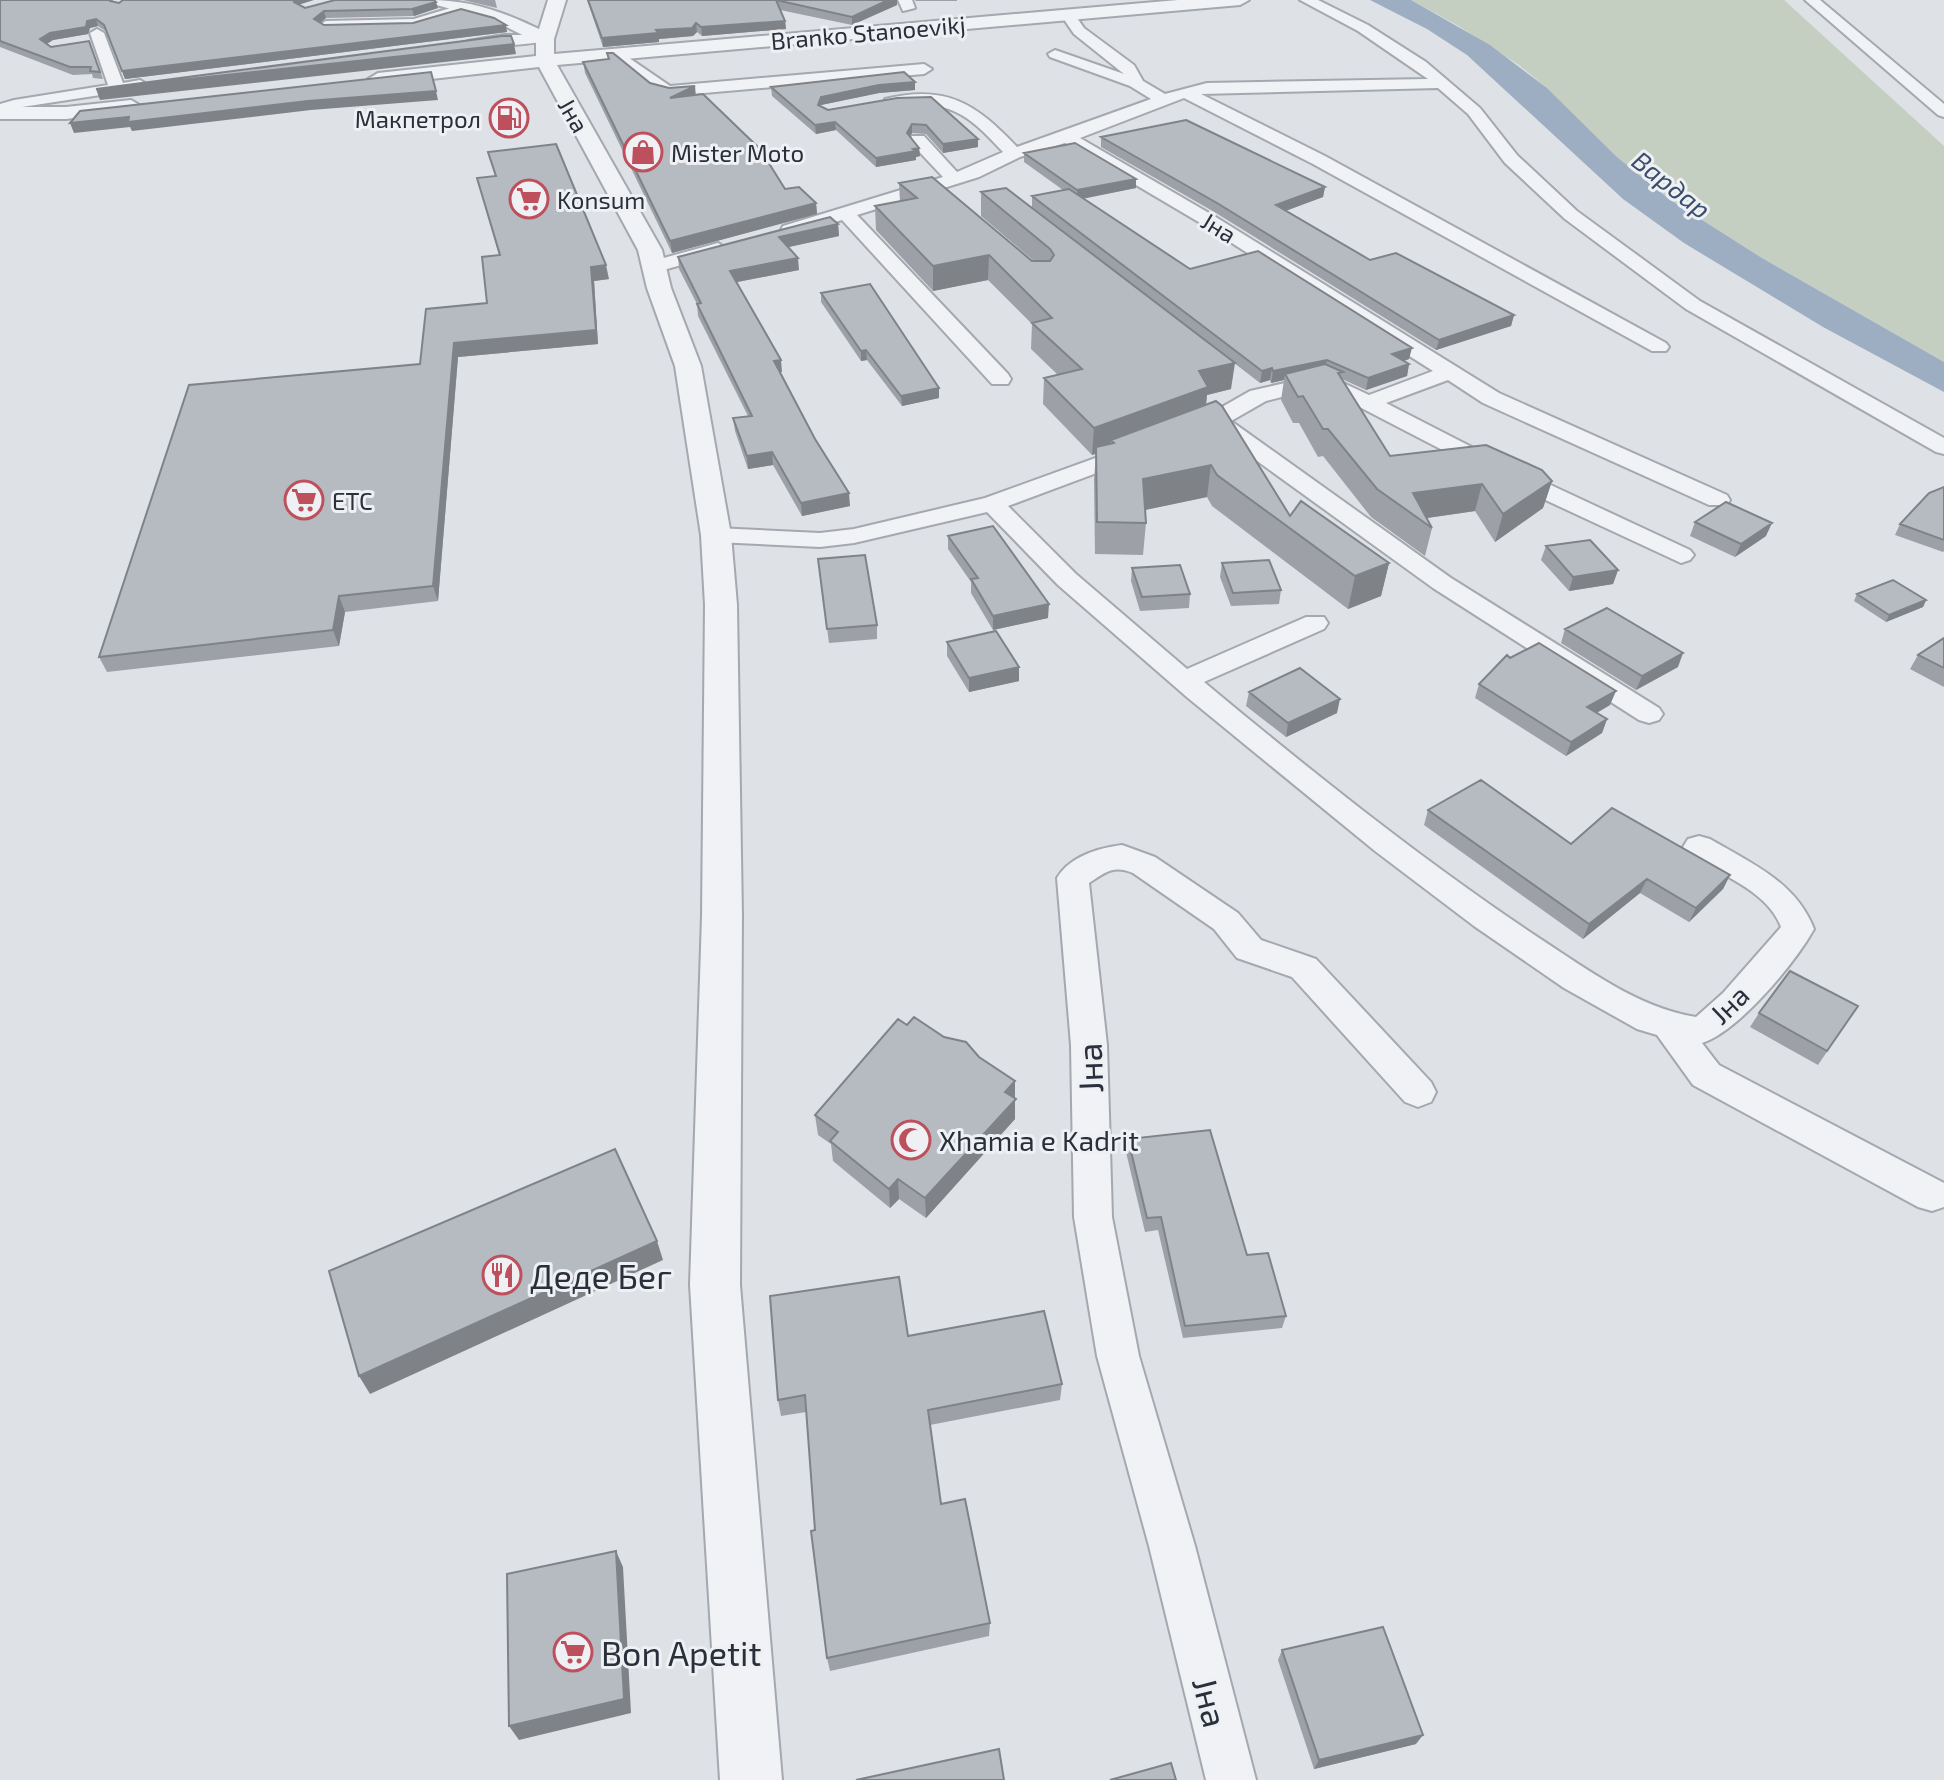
<svg xmlns="http://www.w3.org/2000/svg" width="1944" height="1780" viewBox="0 0 1944 1780" font-family="'Exo 2',sans-serif">
<style>
.green{fill:#c4cfc1}
.water{fill:#9daec2}
.lines{fill:none;stroke-linecap:round;stroke-linejoin:round}
.minor-casing{stroke:#a4a8af;stroke-width:4}
.tertiary-casing{stroke:#a4a8af;stroke-width:4}
.minor{fill:#f1f2f5;fill-rule:evenodd}
.tertiary{fill:#f1f2f5;fill-rule:evenodd}
.wall{fill:#9da1a7}
.shaded-wall{fill:#7f8388}
.building{fill:#b6bbc2;stroke:#7f8388;stroke-width:2}
.labels{text-anchor:middle;dominant-baseline:central;stroke-width:6;stroke-linejoin:round;paint-order:stroke}
.far-street-label{font-size:24px;fill:#292f3b;stroke:#eef0f4}
.far-poi-label{font-size:24px;fill:#292f3b;stroke:#eef0f4;text-anchor:start}
.far-water-label{font-size:26px;font-style:italic;fill:#384e6b;stroke:#eef0f4}
.street-label{font-size:28px;fill:#292f3b;stroke:#eef0f4}
.poi-label{font-size:28px;fill:#292f3b;stroke:#eef0f4;text-anchor:start}
.near-street-label{font-size:34px;fill:#292f3b;stroke:#eef0f4}
.near-poi-label{font-size:34px;fill:#292f3b;stroke:#eef0f4;text-anchor:start}
</style>
<rect width="100%" height="100%" fill="#dee1e6"/>
<path class="green" d="M1411,0H1784L1944,146V362L1762,258L1669,199L1617,157L1547,88L1519,65L1457,25Z"/>
<path class="water" d="M1370,0H1411L1490,45L1547,88L1617,157L1669,199L1762,258L1944,362V392L1823,327L1684,243L1623,199L1467,55L1427,29Z"/>
<g class="lines">
<defs>
<path id="minor" d="M898,0H912L915,8L903,11Z
M1300,0H1318L1368,25L1426,62L1480,108L1517,155L1577,211L1700,301L1944,438V454L1936,452L1686,309L1565,219L1505,163L1468,114L1438,88L1201,94L1325,156L1666,343L1669,347L1666,351H1652L1313,164L1184,98L1080,138L1214,216L1499,393L1727,495L1730,500L1727,505H1709L1483,403L1448,380L1386,403L1497,460L1690,550L1694,555L1690,560L1681,563L1481,470L1321,387L1266,401L1231,421L1451,578L1659,708L1663,714L1659,720L1649,723L1639,720L1433,588L1213,429L1188,437L1180,435L1177,430L1180,425L1208,415L1250,391L1324,374L1369,395L1433,371L1202,224L1065,143L1020,157L979,177L857,215L1008,374L1011,379L1008,384H992L842,220L790,236L781,230L783,226L943,177L912,144L910,140L912,136H924L957,172L1003,152C964,110 949,100 891,107L885,105V99C947,84 976,104 1017,147L1151,99L1130,86L1050,57L1048,54L1055,50L1124,74L1074,34L1061,15L1068,11L1073,12L1084,28L1134,65L1143,81L1165,94L1207,83L1428,79L1358,31Z
M1805,0H1820L1944,104V117L1938,115Z
M457,6L462,7V13L415,27L326,29L319,25L326,21L414,19Z
M97,29L104,33L123,83L140,80L148,85L146,88L22,107L0,114V104L14,100L108,85L90,33Z
M504,35H545L552,39C546,44 483,47 468,49L461,45L468,41Z
M616,49L670,86L924,64L932,69L924,74L670,96L652,91L611,56L609,53Z
M718,243L727,249L725,253L656,272L646,266L649,262Z
M1137,443L1145,445L1149,450L1145,455L1008,506L1076,574L1187,669L1306,617H1324L1328,623L1324,629L1204,682C1312,772 1422,860 1539,938C1587,969 1638,1008 1696,1017L1723,993L1781,927C1768,891 1718,873 1688,855L1683,847L1688,839L1699,836L1710,839C1751,863 1796,882 1814,929C1795,963 1739,1031 1702,1043L1719,1065L1944,1183V1207L1932,1211L1918,1207L1693,1085L1657,1035L1637,1029L1564,988L1474,926L1375,851L1188,698L1058,585L987,512L854,543L820,547L716,542L707,540L704,535L707,530L716,528L820,533L854,529L985,498Z
M1122,845L1155,857L1238,913L1261,940L1316,959L1431,1082L1436,1092L1431,1102L1418,1107L1405,1102L1292,977L1237,958L1214,929L1133,873C1113,865 1106,872 1089,883L1107,1045L1112,1217L1139,1356L1195,1546L1256,1780H1206L1149,1546L1097,1356L1074,1217L1071,1045L1057,878C1070,856 1099,848 1122,845Z"/>
<path id="tertiary" d="M430,0C470,0 504,12 539,29L548,0H566L554,39V54L1178,0H1249L1240,5L557,65L662,250L671,288L701,366L731,535L737,605L742,916L740,1285L782,1780H720L690,1285L702,916L705,605L701,535L675,366L647,288L638,250L539,67L378,85L368,79L378,73L536,56V42L497,22L433,4Z
M131,100L141,106L138,110L66,119H0V107H66Z"/>
</defs>
<use href="#minor" class="minor-casing"/>
<use href="#tertiary" class="tertiary-casing"/>
<use href="#minor" class="minor"/>
<use href="#tertiary" class="tertiary"/>
</g>
<path class="wall" d="M0,0H113V2L119,3L299,5L305,8H438L414,16L326,18L320,23L324,25L507,32L125,79L107,32L98,26L90,28L88,34L53,40L47,44L51,47L89,41L103,79L93,78L92,74L73,75L0,47Z
M463,0H495L497,8Z
M587,0H897V5L852,25L780,10L785,21L786,29L702,36L697,32L693,36L659,39V42L603,47Z
M915,0H957V1H916Z
M607,53L650,83L696,95L785,189L816,203L817,214L672,253L585,73L583,62L608,59Z
M771,87L915,90L879,93L821,105V107L828,110L897,98L978,147L943,153L926,134L912,133L910,136L919,148L920,156L916,157V160L876,167L836,130L816,134L772,96Z
M1101,137L1325,187L1323,197L1286,210L1370,260L1514,315L1511,326L1436,350L1216,213L1101,147Z
M488,152L609,279L594,281L598,344L458,357L438,601L345,612L339,646L107,672L99,657L487,303L499,255L477,178L495,176Z
M1024,153L1136,179V188L1083,198L1190,269L1409,359L1404,361L1409,364L1407,376L1366,390L1342,379L1390,456L1552,481L1543,508L1495,542L1475,511L1427,518L1432,528L1425,556L1371,517L1323,456L1318,457L1299,423H1293L1281,400L1284,380L1271,383L1270,380L1260,383L1032,207V196L1063,190L1024,162Z
M899,183L1032,261H1034L981,216V192L1231,389L1207,395L1206,405L1290,516L1389,563L1381,596L1348,609L1212,506L1207,497L1145,510L1146,523L1143,555L1095,554L1094,479L1096,454L1092,455L1043,404L1044,378L1058,375L1031,349L1032,324L988,280L933,291L876,230L875,206L900,202Z
M838,224L839,236L788,247L799,270L737,282L782,372H780L850,506L802,516L773,465L748,469L735,431L733,418L748,416L698,316L697,304L679,269L678,257Z
M821,293L939,398L902,406L867,360L861,361L821,302Z
M1944,487V551L1943,552L1895,535L1900,524Z
M1695,522L1766,536L1735,557L1690,536Z
M948,536L1048,618L993,630L971,593V582L948,549Z
M1546,546L1618,570L1613,584L1569,591L1541,560Z
M818,559L877,625V639L829,643Z
M1222,563L1281,590L1279,604L1231,606L1220,577Z
M1132,568L1190,594L1189,608L1140,611L1131,581Z
M1857,594L1926,600L1923,607L1886,622L1854,601Z
M1565,629L1678,667L1636,690L1561,643Z
M1944,638V687L1910,669L1918,655Z
M947,642L1019,667V681L969,692L947,656Z
M1510,658L1610,705L1597,713L1607,719L1602,733L1566,756L1475,698L1479,684Z
M1249,692L1337,713L1286,737L1246,706Z
M1428,810L1571,844L1730,875L1723,889L1689,922L1640,893L1583,939L1424,825Z
M1858,1006L1818,1065L1750,1027L1759,1013Z
M907,1025L944,1037L1015,1081V1119L926,1218L899,1199L890,1208L833,1161L831,1144L818,1135L815,1115Z
M1128,1139L1247,1255L1286,1316L1282,1328L1183,1338L1158,1230L1145,1232L1126,1152Z
M908,1336L1062,1384L1060,1400L930,1425L941,1504L990,1623L989,1636L830,1671L827,1658L806,1412L781,1416L778,1400Z
M1282,1650L1416,1744L1314,1769L1278,1660Z"/>
<path class="shaded-wall" d="M295,0H314L298,5L294,2Z
M888,0H897V5L852,25V17Z
M436,2L438,8L414,16L412,9Z
M324,11L326,18L316,26L314,19Z
M96,19L98,26L90,28L88,34L53,40L43,46L40,39L50,33Z
M785,21L786,29L702,36L701,27Z
M696,23L697,32L693,36L659,39V42L603,47L602,38Z
M506,25L507,32L125,79L122,71Z
M514,44L516,54L100,100L96,89Z
M915,82V90L879,93L821,105L819,114L818,105L821,97L879,85Z
M695,86L696,97L670,98Z
M436,91L438,100L311,110L132,131L130,127L74,133L70,123L308,101Z
M835,122L836,130L816,134L815,125Z
M912,124V133L907,141V133Z
M978,139V147L943,153V144Z
M919,148L920,156L916,157V160L876,167V158Z
M1136,179V188L1077,200V190Z
M1325,187L1323,197L1275,215L1276,205Z
M816,203L817,214L672,253L670,241Z
M838,224L839,236L780,249L779,237Z
M989,255L988,280L933,291V266Z
M798,258L799,270L732,283L730,271Z
M606,265L609,279L594,281L598,344L458,357L438,601L433,586L454,343L591,267Z
M1514,315L1511,326L1436,350L1439,340Z
M1412,348L1409,359L1390,366L1392,354Z
M866,350L867,360L861,361V351Z
M781,360L782,372L775,373L774,361Z
M1327,360L1325,371L1285,374L1284,380L1271,383L1273,371Z
M1235,363L1231,389L1207,395L1205,413L1114,443L1111,440L1110,448L1092,455L1094,428L1199,371Z
M1409,364L1407,376L1366,390L1368,378Z
M1272,368L1270,380L1260,383L1262,371Z
M939,388V398L902,406L901,396Z
M772,452L773,465L748,469L747,456Z
M1211,465L1207,497L1140,511L1143,479Z
M1552,481L1543,508L1495,542L1503,514Z
M1482,484L1475,511L1420,519L1413,493Z
M849,493L850,506L802,516L801,503Z
M1772,523L1766,536L1735,557L1741,544Z
M1389,563L1381,596L1348,609L1355,576Z
M1618,570L1613,584L1569,591L1573,577Z
M339,596L345,612L339,646L333,630Z
M1926,600L1923,607L1886,622L1889,615Z
M1049,604L1048,618L993,630V616Z
M1683,653L1678,667L1636,690L1642,676Z
M1019,667V681L969,692V678Z
M1616,691L1610,705L1582,721L1587,707Z
M1340,699L1337,713L1286,737L1288,723Z
M1607,719L1602,733L1566,756L1571,742Z
M1730,875L1723,889L1689,922L1696,908Z
M1647,879L1640,893L1583,939L1589,924Z
M1015,1081V1119L926,1218L925,1198Z
M898,1179L899,1199L890,1208L889,1189Z
M657,1241L663,1260L370,1394L359,1376Z
M616,1551L623,1567L631,1713L519,1740L509,1726Z
M1423,1735L1416,1744L1314,1769L1319,1760Z"/>
<path class="building" d="M0,0H110V1L119,3L123,0H295L294,2L305,8L335,0H434L436,2L412,9L324,11L314,19L324,25L413,23L461,9L494,18L506,25L122,71L104,25L96,19L87,21L86,27L50,33L40,39L51,47L89,41L100,72L90,71L91,67H70L0,41Z
M588,0H888L852,17L776,0L785,21L701,27L696,23L692,28L656,30L658,33L602,38Z
M502,36H511L514,44L96,89Z
M607,53H613L650,83L669,88L695,86L670,98L703,94L760,149L785,189L799,187L816,203L670,241L583,62L609,59Z
M431,72L436,91L308,101L128,122L129,117L70,123L80,111Z
M904,72L915,82L879,85L821,97L818,105L828,110L897,98L931,97L978,139L943,144L926,125L912,124L907,133L919,148L913,149L916,151L876,158L835,122L815,125L771,87Z
M1186,120L1325,187L1276,205L1370,260L1396,253L1514,315L1439,340L1217,203L1101,137Z
M1075,143L1136,179L1077,190L1024,153Z
M556,144L606,265L591,267L596,330L454,343L433,586L339,596L333,630L99,657L189,385L420,364L426,309L487,303L482,257L500,255L477,178L496,176L488,152Z
M932,177L1032,261H1050L1054,255L1050,249L981,192L1006,188L1235,363L1199,371L1208,387L1094,428L1044,378L1082,369L1032,323L1052,318L989,255L933,266L875,206L917,198L899,183Z
M1069,189L1190,269L1258,251L1412,348L1392,354L1409,364L1368,378L1327,360L1273,371L1272,368L1262,371L1032,196Z
M830,217L838,224L779,237L798,258L730,271L781,360L774,361L815,439L849,493L801,503L772,452L747,456L733,418L752,416L697,304L701,303L678,257Z
M870,284L939,388L901,396L866,350L861,351L821,293Z
M1325,364L1343,372L1338,373L1390,456L1486,445L1542,470L1552,481L1503,514L1482,484L1413,493L1432,528L1377,489L1328,429H1323L1303,396L1298,397L1285,374Z
M1216,401L1222,406L1290,516L1301,501L1389,563L1355,576L1217,475L1211,465L1143,479L1146,523L1097,522L1096,447L1114,443L1111,440Z
M1944,487V540L1900,524L1929,493Z
M1726,502L1772,523L1741,544L1695,522Z
M993,526L1049,604L993,616L971,579L978,578L948,536Z
M1590,540L1618,570L1573,577L1546,546Z
M865,555L877,625L827,629L818,559Z
M1269,560L1281,590L1233,593L1222,563Z
M1180,565L1190,594L1142,597L1132,568Z
M1893,580L1926,600L1889,615L1857,594Z
M1607,608L1683,653L1642,676L1565,629Z
M996,631L1019,667L969,678L947,642Z
M1944,638V668L1918,655Z
M1539,643L1616,691L1587,707L1607,719L1571,742L1479,684L1507,655L1510,658Z
M1300,668L1340,699L1288,723L1249,692Z
M1481,780L1571,844L1612,808L1730,875L1696,908L1647,879L1589,924L1428,810Z
M1790,971L1858,1006L1827,1051L1759,1013Z
M914,1017L944,1037L966,1042L979,1057L1015,1081L1005,1092L1016,1099L925,1198L898,1179L889,1189L830,1141L838,1132L815,1115L898,1019L907,1025Z
M1210,1130L1247,1255L1268,1253L1286,1316L1185,1326L1161,1217L1147,1218L1128,1139Z
M615,1149L657,1241L359,1376L329,1271Z
M899,1277L908,1336L1044,1311L1062,1384L928,1410L941,1504L965,1499L990,1623L827,1658L811,1531L815,1530L805,1395L778,1400L770,1296Z
M616,1551L624,1699L509,1726L507,1574Z
M1383,1627L1423,1735L1319,1760L1282,1650Z
M999,1749L1004,1780H856Z
M1171,1763L1176,1780H1110Z"/>
<defs>
<symbol id="fuel-ring" viewBox="-11 -11 22 22"><circle r="9.5" fill="#eef0f4" stroke="#be505e" stroke-width="1.5"/><path d="M-5.5-6h7V0h2V4h1.3V-2.5L3-4.5l.8-.8L6-3V5H2.5V1h-1V6h-7ZM-4.2-4.7v3.2H.2V-4.7Z" fill="#be505e"/></symbol>
<symbol id="shop-ring" viewBox="-11 -11 22 22"><circle r="9.5" fill="#eef0f4" stroke="#be505e" stroke-width="1.5"/><path d="M-5-2.5h2.3a2.7 3.5 0 0 1 5.4 0H5L5.5 6h-11ZM-1.5-2.5h3a1.5 2.3 0 0 0-3 0Z" fill="#be505e"/></symbol>
<symbol id="supermarket-ring" viewBox="-11 -11 22 22"><circle r="9.5" fill="#eef0f4" stroke="#be505e" stroke-width="1.5"/><path d="M-6-5.5h2.5l.6 2H6L4.5 2H-2.5L-4.4-4H-6ZM-1.5 3.2a1.3 1.3 0 1 0 .1 0ZM3 3.2a1.3 1.3 0 1 0 .1 0Z" fill="#be505e"/></symbol>
<symbol id="mosque-ring" viewBox="-11 -11 22 22"><circle r="9.5" fill="#eef0f4" stroke="#be505e" stroke-width="1.5"/><path d="M3.5-4.9A6 6 0 1 0 3.5 4.9A5 5 0 1 1 3.5-4.9Z" fill="#be505e"/></symbol>
<symbol id="restaurant-ring" viewBox="-11 -11 22 22"><circle r="9.5" fill="#eef0f4" stroke="#be505e" stroke-width="1.5"/><path d="M-5-6h1v4h1v-4h1v4h1v-4h1v5L-1.5 .5V6h-2V.5L-5-1ZM5-6V6H3V1.5H1.5Q1.5-4 5-6Z" fill="#be505e"/></symbol>
</defs>
<g fill-rule="evenodd">
<use href="#fuel-ring" x="487" y="96" width="44" height="44"/>
<use href="#shop-ring" x="621" y="130" width="44" height="44"/>
<use href="#supermarket-ring" x="507" y="177" width="44" height="44"/>
<use href="#supermarket-ring" x="282" y="478" width="44" height="44"/>
<use href="#mosque-ring" x="889" y="1118" width="44" height="44"/>
<use href="#restaurant-ring" x="480" y="1253" width="44" height="44"/>
<use href="#supermarket-ring" x="551" y="1630" width="44" height="44"/>
</g>
<g class="labels">
<g class="far-street-label">
<text transform="translate(868 32) rotate(-5)">Branko Stanoevikj</text>
<text transform="translate(574 115) rotate(60)">Јна</text>
<text transform="translate(1219 227) rotate(31)">Јна</text>
</g>
<g class="far-poi-label">
<text x="481" y="118" text-anchor="end">Макпетрол</text>
<text x="671" y="152">Mister Moto</text>
<text x="557" y="199">Konsum</text>
<text x="332" y="500">ETC</text>
</g>
<g class="far-water-label">
<text transform="translate(1672 184) rotate(38)">Вардар</text>
</g>
<g class="street-label">
<text transform="translate(1729 1004) rotate(-44)">Јна</text>
</g>
<g class="poi-label">
<text x="939" y="1140">Xhamia e Kadrit</text>
</g>
<g class="near-street-label">
<text transform="translate(1089 1068) rotate(-92)">Јна</text>
<text transform="translate(1211 1702) rotate(76)">Јна</text>
</g>
<g class="near-poi-label">
<text x="530" y="1275">Деде Бег</text>
<text x="601" y="1652">Bon Apetit</text>
</g>
</g>
</svg>
